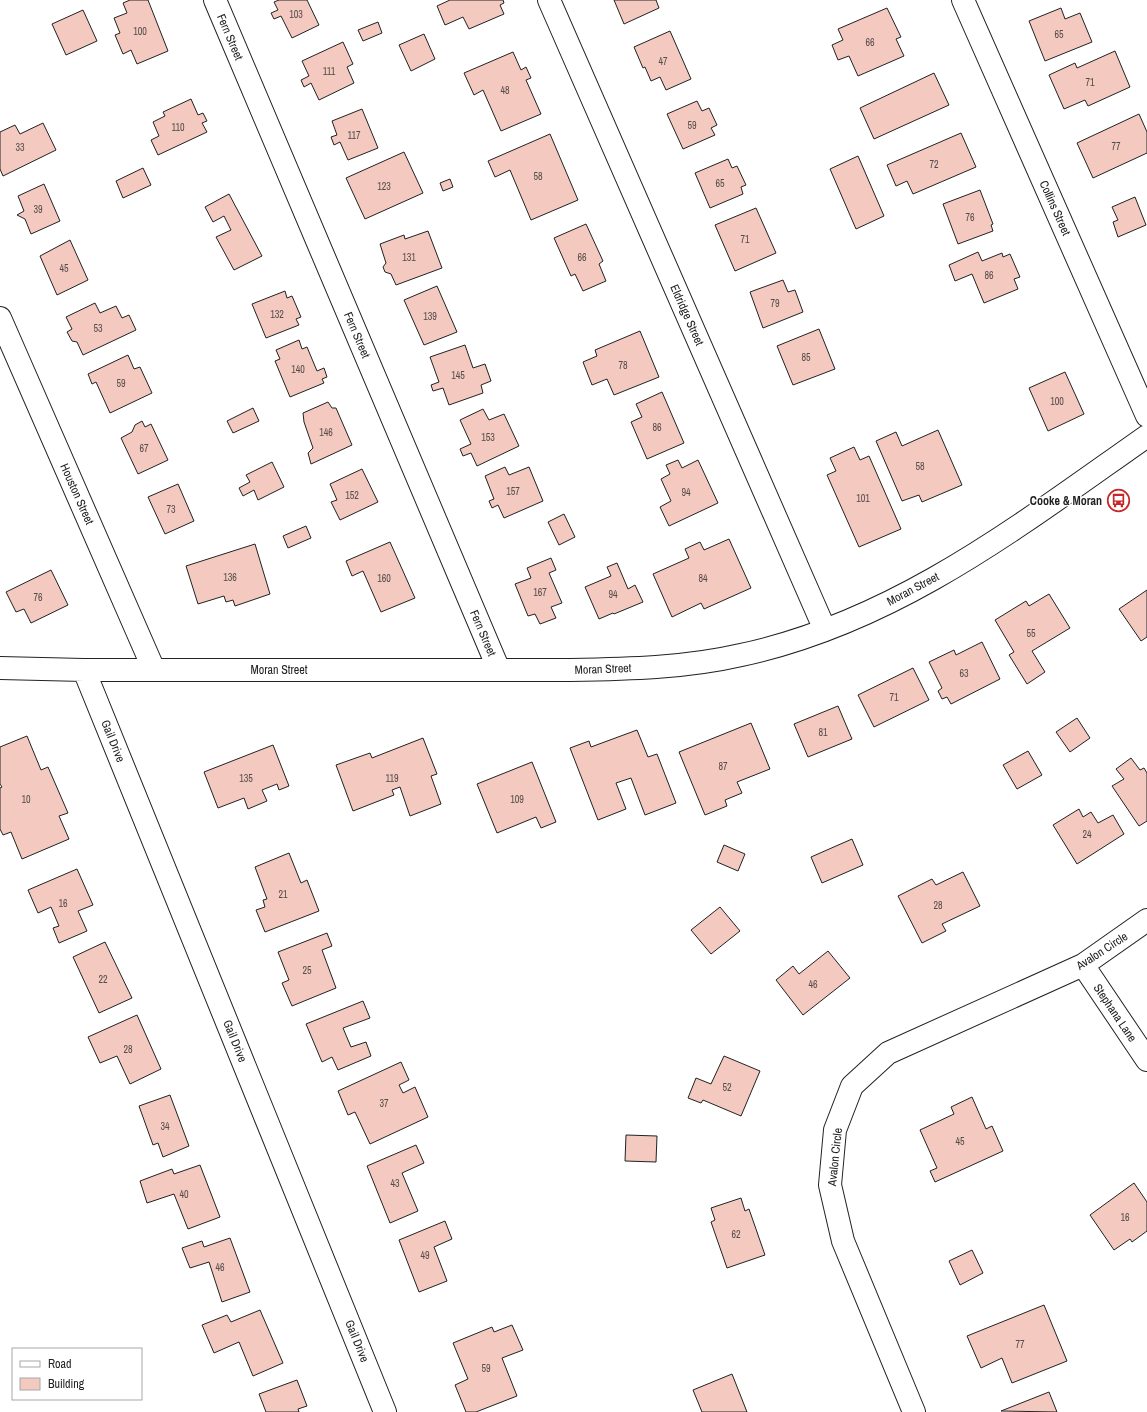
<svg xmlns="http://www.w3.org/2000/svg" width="1147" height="1412" viewBox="0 0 1147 1412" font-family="'Archivo Narrow',sans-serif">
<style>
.building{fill:#f3c9c0;stroke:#222}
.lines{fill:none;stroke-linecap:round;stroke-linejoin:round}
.street-casing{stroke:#222;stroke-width:24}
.street{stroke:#fff;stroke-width:22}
.labels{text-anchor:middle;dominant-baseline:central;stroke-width:3;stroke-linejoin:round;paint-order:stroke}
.number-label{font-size:10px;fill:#564c4a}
.street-label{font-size:12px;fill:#222;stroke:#fff}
.poi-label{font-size:12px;font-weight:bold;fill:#222;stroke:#fff;text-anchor:end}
</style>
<rect width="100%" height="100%" fill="#fff"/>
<path class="building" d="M130,0H148L168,51L137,64L131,50L123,54L115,35L120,33L114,18L127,13L123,3Z
M279,0H307L319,25L292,38L281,16L274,19L271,13L278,10L274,2Z
M450,0H503L504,3L500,5L504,14L469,29L463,17L445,25L437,6Z
M614,0H656L659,8L624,24Z
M887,8L901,37L896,39L904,56L858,76L849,56L838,60L832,45L843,40L838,29Z
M1061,8L1065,19L1080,13L1092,42L1045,61L1029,21Z
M83,10L97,41L66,55L52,24Z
M378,22L382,33L363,41L358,30Z
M670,31L691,79L666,90L660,77L651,81L645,67L643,68L634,47Z
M424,34L435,59L411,71L399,45Z
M343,42L353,64L347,67L354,83L319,100L311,83L304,87L301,80L309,76L302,61Z
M1115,51L1130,87L1088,106L1085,100L1064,109L1049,75L1075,63L1077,68Z
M513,52L521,70L526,67L531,78L526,80L541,114L501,131L483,90L474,95L464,73Z
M934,73L949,105L874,139L860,108Z
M191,99L198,115L203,113L207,121L202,123L207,132L158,155L151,140L159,136L153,122L165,116L163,112Z
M697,101L702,111L709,108L717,125L711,128L715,135L683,149L667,114Z
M362,109L378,148L348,160L340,142L334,145L331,137L337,135L332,121Z
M1139,114L1147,132V153L1093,178L1077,143Z
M43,123L56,150L3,176L0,169V132L15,125L20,134Z
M961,133L976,167L913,194L907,181L896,186L887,165Z
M550,134L578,200L531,220L510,170L495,177L488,161Z
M404,152L423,193L365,219L346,178Z
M858,156L884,216L856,229L830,169Z
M728,159L732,168L737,166L746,185L741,187L743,194L710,208L695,173Z
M143,168L151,185L123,198L116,181Z
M450,179L453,187L443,191L440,183Z
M44,184L60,221L31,234L25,219L17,215L24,211L18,196Z
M980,190L993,224L991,225L993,231L958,244L943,204Z
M229,194L262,256L234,270L216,237L231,230L224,216L213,222L205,207Z
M1135,197L1146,225L1118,237L1113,222L1118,220L1112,207Z
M756,208L776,253L735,271L715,225Z
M586,224L603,261L599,264L606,281L583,291L575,274L571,276L554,238Z
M428,231L442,268L396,285L391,274L385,272L383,267L386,263L380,244L404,235L405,239Z
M70,240L88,280L57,295L40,256Z
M978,252L982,261L1002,253L1003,257L1010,254L1020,277L1014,279L1018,289L984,303L972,274L955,281L949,265Z
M783,280L788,292L795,290L803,312L763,328L750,292Z
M437,286L457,332L424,345L404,300Z
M285,291L287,298L292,296L301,317L296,319L299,325L266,338L252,304Z
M95,303L100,313L116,306L122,318L129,315L136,330L83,355L77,342L72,341L67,332L72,329L66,317Z
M819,329L835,369L793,385L777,346Z
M640,331L659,377L614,395L607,379L592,385L583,362L597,356L595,350Z
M299,340L302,349L307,347L317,371L324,368L327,377L322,379L324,383L290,397L275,361L280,359L276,350Z
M465,345L473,368L485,364L491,381L481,385L483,393L449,405L443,388L433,391L431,385L439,382L430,357Z
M128,355L134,369L140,367L152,393L110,413L96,382L92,384L88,374Z
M1065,372L1084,414L1048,431L1029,388Z
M662,392L684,443L647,459L631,422L642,417L636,404Z
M328,402L332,408H336L352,445L311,464L308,453L313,448L304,422L303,413Z
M253,408L259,421L233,433L227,421Z
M483,409L489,420L504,414L519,446L477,466L471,453L463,456L460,449L471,444L460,420Z
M142,421L145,427L151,424L168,460L138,474L121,438L132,432L135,425Z
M938,430L962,485L922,502L919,495L902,501L876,441L896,432L902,446Z
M854,447L860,460L869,456L901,529L859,547L827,475L836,471L830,458Z
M678,460L682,468L698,460L718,503L669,526L660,507L671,501L661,479L670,474L666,465Z
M272,462L284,487L258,500L254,490L243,496L239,488L250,482L246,475Z
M505,467L509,475L529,467L543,501L504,518L498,505L492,508L489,501L494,499L485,476Z
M362,469L378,502L340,520L331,502L337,500L330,484Z
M178,484L194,521L165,534L148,497Z
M564,514L575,537L559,545L548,522Z
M306,526L311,538L288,548L283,536Z
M729,539L751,588L704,609L701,603L672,617L653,574L689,558L685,549L700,542L704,550Z
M390,542L415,598L381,612L363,571L352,576L346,561Z
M255,544L270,594L235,606L233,600L226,602L224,596L198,604L186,566Z
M551,558L556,570L549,573L562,603L551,607L556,618L540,624L535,614L528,616L515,584L531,578L527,568Z
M617,563L628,589L635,585L643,602L614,614L613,613L599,619L585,587L611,576L607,567Z
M51,570L68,605L31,623L24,609L16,612L6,592Z
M1147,590V637L1141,641L1119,609Z
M1049,594L1070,628L1032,651L1045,672L1027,684L1009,655L1014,652L995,620L1026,601L1029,606Z
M982,642L1000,679L951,704L947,697L942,699L938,691L942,688L929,662L954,650L956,655Z
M913,668L929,700L874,727L858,695Z
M838,706L852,739L808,757L794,724Z
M1077,718L1090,738L1070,752L1056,732Z
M751,723L770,769L737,782L742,793L725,800L727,806L705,815L679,752Z
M637,730L648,757L657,754L676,803L645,815L631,778L616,783L626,809L598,820L570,748L589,741L591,747Z
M27,736L41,770L48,767L68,813L59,816L69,839L22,859L11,832L3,835L0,829V788L2,787L0,784V747Z
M423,738L437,774L431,776L441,804L410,816L400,787L392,790L394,795L353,811L336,765L370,753L372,758Z
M273,745L289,786L279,790L277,784L262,790L267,801L248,809L244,798L218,808L204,772Z
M1028,751L1042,775L1017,789L1003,765Z
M1131,758L1140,770L1144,768L1147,773V821L1139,826L1112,786L1124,779L1116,769Z
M532,762L556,822L541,828L536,817L497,833L477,784Z
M1079,809L1083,817L1091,812L1098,823L1113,815L1124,834L1077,864L1053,825Z
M852,839L863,865L822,883L811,857Z
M724,845L745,854L738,871L717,862Z
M289,853L301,883L307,880L319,911L265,932L256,910L265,907L263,900L267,899L255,867Z
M77,869L93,905L78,911L87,931L59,943L53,928L59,926L51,907L38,913L28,890Z
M963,872L980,906L942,924L946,931L922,943L898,896L932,879L936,885Z
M720,907L740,931L711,954L691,930Z
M327,933L332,946L322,950L336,988L292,1006L282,983L289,980L278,952Z
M105,942L132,998L99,1013L73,957Z
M828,951L850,978L803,1015L776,980L793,966L799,974Z
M363,1001L370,1018L343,1028L351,1047L366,1042L371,1056L338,1070L332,1057L322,1062L306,1024Z
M137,1015L161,1069L130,1084L117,1056L100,1063L88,1037Z
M724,1056L760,1071L741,1116L703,1100L701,1103L688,1098L696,1078L711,1084Z
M401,1062L409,1080L399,1085L403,1093L415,1087L428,1117L370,1144L355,1112L348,1115L338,1091Z
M170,1095L189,1146L163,1157L158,1143L153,1145L139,1106Z
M972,1097L986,1129L992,1126L1003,1151L935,1182L930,1171L937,1168L920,1130L954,1114L951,1107Z
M626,1135L657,1136L656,1162L625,1161Z
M416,1145L424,1163L402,1173L418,1211L390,1223L367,1166Z
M200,1165L220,1217L188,1229L174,1194L147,1203L140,1181L172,1169L174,1174Z
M1134,1183L1147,1202V1231L1132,1242L1130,1239L1114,1250L1090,1215Z
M741,1198L745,1211L749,1209L765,1255L727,1268L711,1222L715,1220L711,1208Z
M445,1221L452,1239L434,1247L447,1281L419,1292L399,1240Z
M230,1238L250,1292L222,1302L209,1262L190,1268L182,1248L202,1241L204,1247Z
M972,1250L983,1273L960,1285L949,1261Z
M1044,1305L1067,1361L1012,1383L1002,1358L981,1368L967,1336Z
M260,1310L283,1363L253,1376L239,1342L214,1353L202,1325L227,1315L231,1322Z
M512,1325L523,1350L502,1358L517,1396L476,1412H466L455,1385L468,1379L453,1343L492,1327L494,1332Z
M732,1374L747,1412H702L693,1390Z
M297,1380L307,1406L298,1409L299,1412H266L259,1394Z
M1049,1392L1057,1412L1001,1411Z"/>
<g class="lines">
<defs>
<path id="street" d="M215,0L499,670
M549,0L825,630
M963,0L1147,416
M0,318L154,670
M0,668L84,670H570C627,669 685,668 741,655C896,622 1020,525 1147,436
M84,670L385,1412
M1083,965L1147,1060
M914,1412L843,1241L830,1185L835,1130L852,1086L888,1053L1083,965L1147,920"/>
</defs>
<use href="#street" class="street-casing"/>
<use href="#street" class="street"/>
</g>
<defs>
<symbol id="bus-ring" viewBox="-11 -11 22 22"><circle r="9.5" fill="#fff" stroke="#c62828" stroke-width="1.5"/><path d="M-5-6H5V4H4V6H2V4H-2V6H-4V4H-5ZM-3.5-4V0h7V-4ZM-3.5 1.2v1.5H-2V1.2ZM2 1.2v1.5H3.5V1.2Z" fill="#c62828"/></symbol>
</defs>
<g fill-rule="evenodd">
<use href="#bus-ring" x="1106" y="488" width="25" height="25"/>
</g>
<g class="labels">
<g class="number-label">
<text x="296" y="14">103</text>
<text x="140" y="31">100</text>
<text x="1059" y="34">65</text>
<text x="870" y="42">66</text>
<text x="663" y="61">47</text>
<text x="329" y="71">111</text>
<text x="1090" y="82">71</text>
<text x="505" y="90">48</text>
<text x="692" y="125">59</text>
<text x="178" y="127">110</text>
<text x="354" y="135">117</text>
<text x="1116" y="146">77</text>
<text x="20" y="147">33</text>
<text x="934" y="164">72</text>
<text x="538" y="176">58</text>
<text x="720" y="183">65</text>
<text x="384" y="186">123</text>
<text x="38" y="209">39</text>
<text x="970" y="217">76</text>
<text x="745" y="239">71</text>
<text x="409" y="257">131</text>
<text x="582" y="257">66</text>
<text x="64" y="268">45</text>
<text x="989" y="275">86</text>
<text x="775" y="303">79</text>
<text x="277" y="314">132</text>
<text x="430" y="316">139</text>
<text x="98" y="328">53</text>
<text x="806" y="357">85</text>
<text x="623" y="365">78</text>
<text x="298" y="369">140</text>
<text x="458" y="375">145</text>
<text x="121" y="383">59</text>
<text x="1057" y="401">100</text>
<text x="657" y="427">86</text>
<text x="326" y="432">146</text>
<text x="488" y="437">153</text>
<text x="144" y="448">67</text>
<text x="920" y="466">58</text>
<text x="513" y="491">157</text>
<text x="686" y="492">94</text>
<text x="352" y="495">152</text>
<text x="863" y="498">101</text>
<text x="171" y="509">73</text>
<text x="230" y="577">136</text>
<text x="384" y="578">160</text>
<text x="703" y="578">84</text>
<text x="540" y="592">167</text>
<text x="613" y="594">94</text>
<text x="38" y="597">76</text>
<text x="1031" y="633">55</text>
<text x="964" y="673">63</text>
<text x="894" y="697">71</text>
<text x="823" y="732">81</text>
<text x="723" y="766">87</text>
<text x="246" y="778">135</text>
<text x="392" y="778">119</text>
<text x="26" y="799">10</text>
<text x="517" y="799">109</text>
<text x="1087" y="834">24</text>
<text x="283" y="894">21</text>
<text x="63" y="903">16</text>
<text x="938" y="905">28</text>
<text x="307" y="970">25</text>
<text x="103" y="979">22</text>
<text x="813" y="984">46</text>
<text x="128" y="1049">28</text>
<text x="727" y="1087">52</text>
<text x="384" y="1103">37</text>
<text x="165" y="1126">34</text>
<text x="960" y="1141">45</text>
<text x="395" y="1183">43</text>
<text x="184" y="1194">40</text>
<text x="1125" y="1217">16</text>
<text x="736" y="1234">62</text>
<text x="425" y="1255">49</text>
<text x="220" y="1267">46</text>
<text x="1020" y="1344">77</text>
<text x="486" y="1368">59</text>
</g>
<g class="street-label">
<text transform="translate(230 37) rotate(67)">Fern Street</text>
<text transform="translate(1055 208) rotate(66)">Collins Street</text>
<text transform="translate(687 315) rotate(66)">Eldridge Street</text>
<text transform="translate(357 335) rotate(67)">Fern Street</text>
<text transform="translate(77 494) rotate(66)">Houston Street</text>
<text transform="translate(913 589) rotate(-28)">Moran Street</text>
<text transform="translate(483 633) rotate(67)">Fern Street</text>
<text transform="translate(603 669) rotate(-2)">Moran Street</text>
<text x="279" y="670">Moran Street</text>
<text transform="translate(113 741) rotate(68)">Gail Drive</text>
<text transform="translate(1102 951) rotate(-33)">Avalon Circle</text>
<text transform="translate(1115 1013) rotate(56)">Stephana Lane</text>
<text transform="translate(235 1041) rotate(68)">Gail Drive</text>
<text transform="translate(835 1157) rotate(-84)">Avalon Circle</text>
<text transform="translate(357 1341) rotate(68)">Gail Drive</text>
</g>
<g class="poi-label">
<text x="1102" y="501">Cooke &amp; Moran</text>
</g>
</g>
<rect x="12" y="1348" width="130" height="52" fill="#ffffff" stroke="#a7a7a7"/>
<rect x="20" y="1361" width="20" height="6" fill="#ffffff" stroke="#a7a7a7"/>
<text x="48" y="1368" font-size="12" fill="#222222">Road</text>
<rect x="20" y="1378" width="20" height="12" fill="#f3c9c0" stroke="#a7a7a7"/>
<text x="48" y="1388" font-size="12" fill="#222222">Building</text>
</svg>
